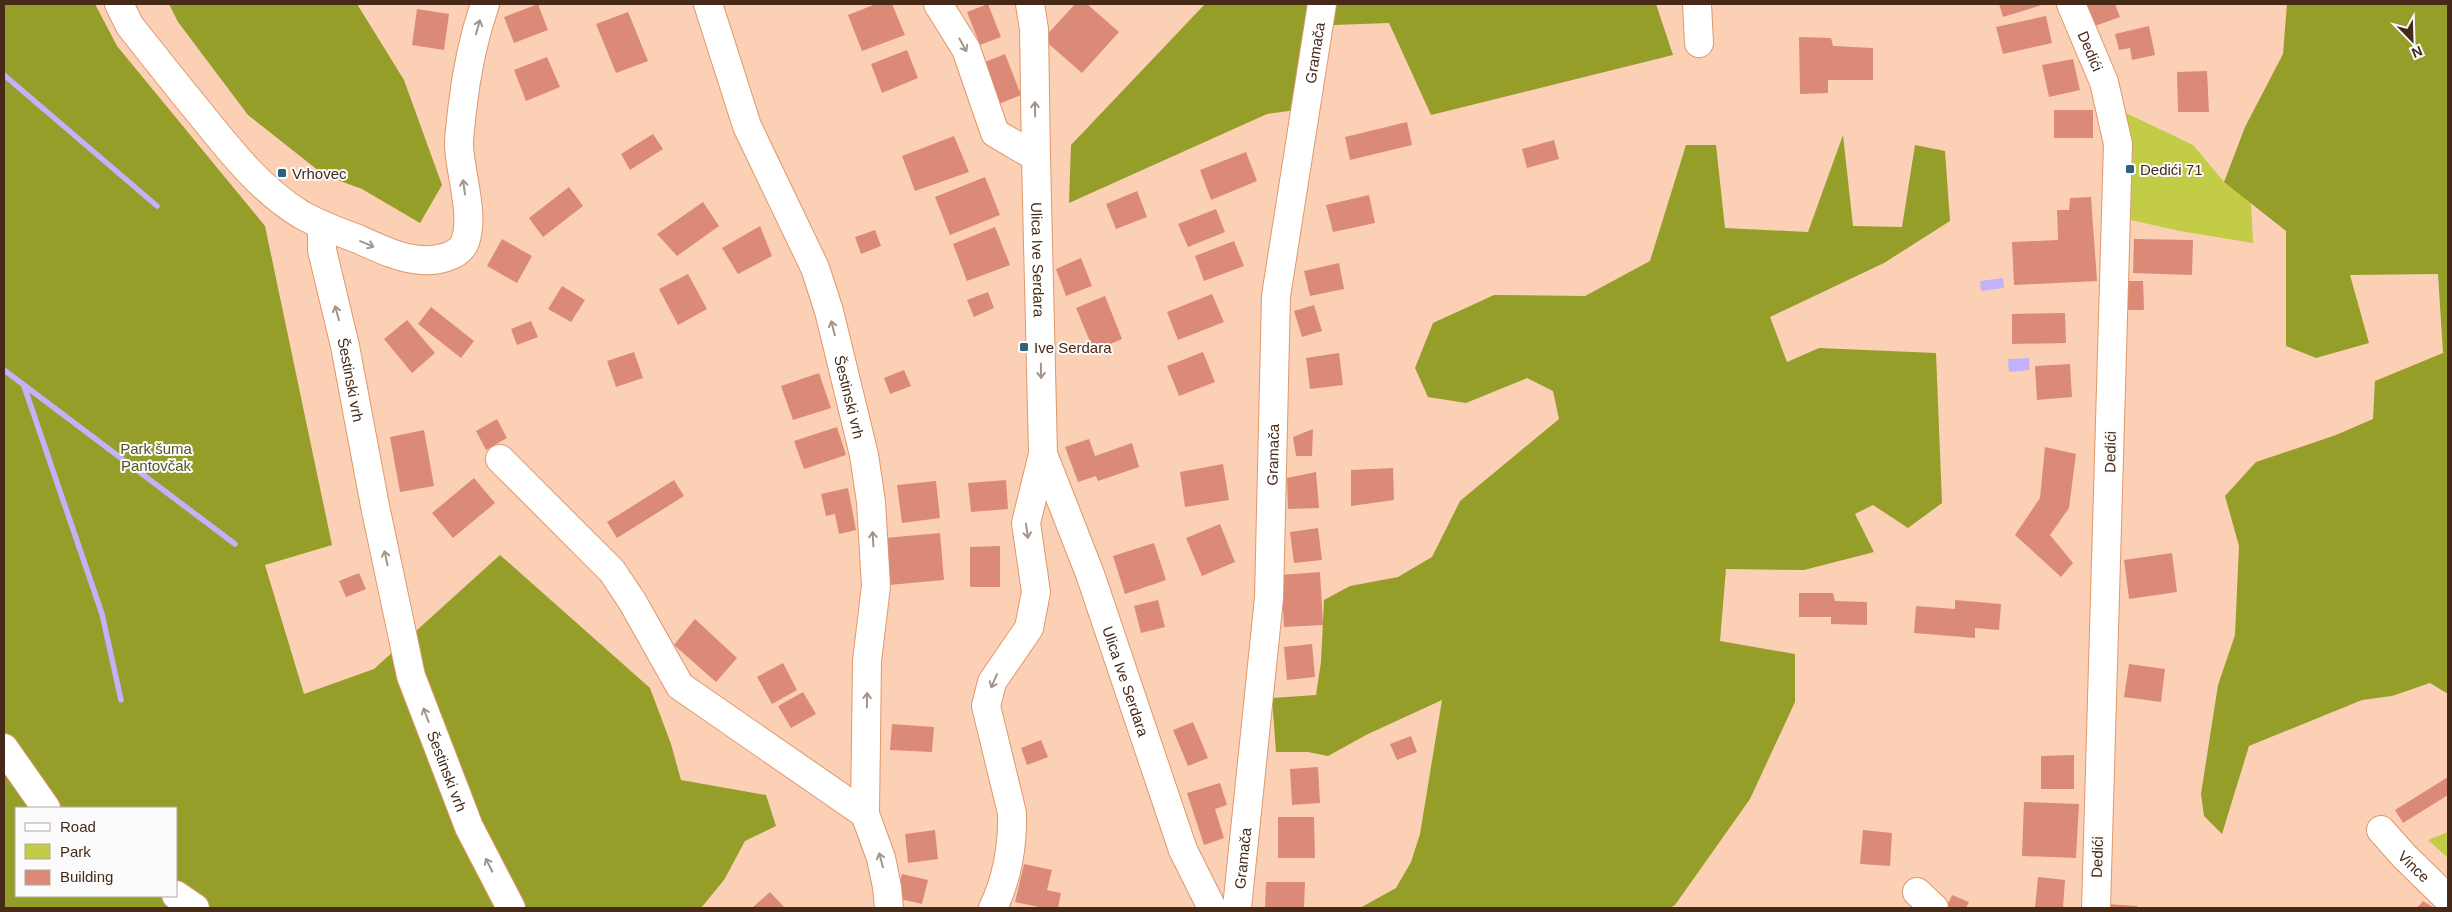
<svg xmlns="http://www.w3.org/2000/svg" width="2452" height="912" viewBox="0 0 2452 912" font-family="Helvetica,sans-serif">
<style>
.green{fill:#c2cc47}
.forest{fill:#969e2a;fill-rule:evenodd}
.water{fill:#c1b2fa}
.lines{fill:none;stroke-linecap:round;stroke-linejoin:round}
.stream{stroke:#c1b2fa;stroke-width:5.5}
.building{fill:#db8a78}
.minor-casing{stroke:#de986b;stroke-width:30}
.minor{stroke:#fff;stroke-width:28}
.oneway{stroke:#a2948b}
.poi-dot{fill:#2c627e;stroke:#fbfbfb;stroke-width:2}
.labels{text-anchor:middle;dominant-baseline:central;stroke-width:4;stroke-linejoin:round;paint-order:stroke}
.street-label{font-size:15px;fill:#462917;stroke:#fbfbfb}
.poi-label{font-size:15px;fill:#462917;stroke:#fbfbfb;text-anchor:start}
.park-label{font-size:15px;fill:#52561d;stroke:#fbfbfb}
</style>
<rect width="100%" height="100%" fill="#fcd0b4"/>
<path class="green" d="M2126,113L2193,145L2224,182L2251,202L2253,243L2180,231L2126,219L2130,146Z
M2448,832V858L2428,840Z"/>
<path class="forest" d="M4,4H95L117,46L265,226L332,545L265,565L304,694L374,669L500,555L650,688L671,744L681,780L766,795L776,826L745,841L724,880L701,908H4ZM16,808H176V896H16Z
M169,4H357L404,80L442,185L420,223L362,189L324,175L248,115L178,22Z
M1205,4H1311L1296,110L1267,114L1069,203L1071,145Z
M1334,4H1656L1673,55L1431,115L1389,23L1334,25Z
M2287,4H2448V694L2430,683L2392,696L2362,700L2249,746L2222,834L2204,816L2201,794L2218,685L2235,635L2239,546L2225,496L2256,462L2336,435L2373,419L2375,381L2443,353L2438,274L2350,275L2369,343L2316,358L2286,346V231L2224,182L2245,127L2283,54Z
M1843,135L1853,226L1902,227L1915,145L1945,151L1950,221L1884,263L1770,317L1787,362L1819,348L1936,353L1942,503L1908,528L1873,505L1855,514L1874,552L1804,570L1726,569L1720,641L1795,654V702L1750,799L1675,905L1670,908H1360L1396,888L1411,862L1420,834L1442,700L1368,734L1328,756L1308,752H1276L1272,698L1316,695L1321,662L1324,600L1350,586L1398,577L1432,557L1460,501L1559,419L1553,391L1527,378L1466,403L1428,397L1415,368L1433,323L1494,295L1585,296L1650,261L1686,145H1716L1725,228L1808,232Z"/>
<path class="water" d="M2003,278L2004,288L1981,291L1980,281Z
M2029,358L2030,370L2009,372L2008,359Z"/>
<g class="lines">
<path class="stream" d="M4,75L157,206
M4,370L235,544
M24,386L102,614L121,700"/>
</g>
<path class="building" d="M538,4L548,30L514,43L504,17Z
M876,4H892L905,35L862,51L848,15Z
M988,4L1001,37L980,45L967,12Z
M1075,4H1087L1119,32L1082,73L1043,39Z
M1999,4H2045L2003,17Z
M2084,4H2115L2120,17L2092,27Z
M417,9L449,14L444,50L412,45Z
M628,12L648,61L616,73L596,24Z
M2046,16L2052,43L2003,54L1996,27Z
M2149,26L2155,55L2132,60L2130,48L2119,50L2115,34Z
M1799,37L1831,38L1833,46L1873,48V80H1828V93L1800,94Z
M907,50L918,78L882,93L871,64Z
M1005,54L1021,95L996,105L980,64Z
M547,57L560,87L526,101L514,70Z
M2073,59L2080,90L2049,97L2042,65Z
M2207,71L2209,112H2178L2177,72Z
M2054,110H2093V138H2054Z
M1407,122L1412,145L1350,160L1345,137Z
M653,134L663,149L630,170L621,154Z
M954,136L969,172L915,191L902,156Z
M1554,140L1559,159L1527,168L1522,149Z
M1246,152L1257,181L1211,200L1200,170Z
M985,177L1000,215L950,235L935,197Z
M569,187L583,206L543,237L529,218Z
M1137,191L1147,217L1116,229L1106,204Z
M1369,195L1375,223L1333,232L1326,205Z
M2091,197L2097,281L2014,285L2012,242L2058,240L2057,210H2069L2070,198Z
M703,202L719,226L677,256L657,234Z
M1216,209L1225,232L1188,247L1178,224Z
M760,226L772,256L738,274L722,248Z
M995,227L1010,265L967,281L953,244Z
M875,230L881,246L861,254L855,237Z
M502,239L532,256L517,283L487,266Z
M2134,239L2193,240L2192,275L2133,273Z
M1234,241L1244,266L1204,281L1195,256Z
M1081,258L1092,286L1066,296L1056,269Z
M1339,263L1344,289L1310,296L1304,271Z
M688,274L707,309L678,325L659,289Z
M2123,281H2143L2144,310H2124Z
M562,286L585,300L571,322L548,309Z
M988,292L994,308L974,317L967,300Z
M1212,294L1224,322L1178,340L1167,312Z
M1105,296L1122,339L1094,351L1076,308Z
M1314,305L1322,331L1302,337L1294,311Z
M431,307L474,341L461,358L418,324Z
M2065,313L2066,343L2012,344V314Z
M407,320L435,353L412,373L384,339Z
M531,321L538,337L517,345L511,329Z
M634,352L643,378L616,387L607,361Z
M1203,352L1215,382L1179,396L1167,366Z
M1339,353L1343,385L1310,389L1306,358Z
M2070,364L2072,397L2037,400L2035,366Z
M904,370L911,386L890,394L884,378Z
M819,373L831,408L793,420L781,386Z
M497,419L507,438L486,450L476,431Z
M837,427L846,455L804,469L794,441Z
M1313,429L1312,456H1296L1293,437Z
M424,430L434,486L400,492L390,437Z
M1089,439L1095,456L1132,443L1139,467L1098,481L1096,476L1078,482L1065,447Z
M2045,447L2076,454L2069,508L2050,535L2073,563L2061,577L2015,535L2040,498Z
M1223,464L1229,500L1185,507L1180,472Z
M1393,468L1394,500L1351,506V470Z
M1316,472L1319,508L1288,509L1287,478Z
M474,478L495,503L453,538L432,513Z
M674,480L684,496L617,538L607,522Z
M1006,480L1008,509L971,512L968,483Z
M936,481L940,518L902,523L897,485Z
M848,488L856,530L839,534L835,514L826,516L821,494Z
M1220,524L1235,562L1202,576L1186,538Z
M1318,528L1322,560L1294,563L1290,532Z
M940,533L944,580L889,585L885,538Z
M1154,543L1166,580L1125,594L1113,556Z
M1000,546V587H970V547Z
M2172,553L2177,592L2129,599L2124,560Z
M1320,572L1323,625L1284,627L1281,575Z
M359,573L366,589L346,597L339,581Z
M1799,593H1833L1835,601L1867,602V625L1831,624V617H1799Z
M1158,600L1165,627L1141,633L1134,606Z
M1955,600L2001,604L1999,630L1975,628V638L1914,633L1916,606L1955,609Z
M695,619L737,658L716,682L674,645Z
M1312,644L1315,677L1287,680L1284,647Z
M783,663L797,690L772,704L757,677Z
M2129,664L2165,669L2161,702L2124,697Z
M803,692L816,714L791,728L778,706Z
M1193,722L1208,758L1188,766L1173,730Z
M892,724L934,727L932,752L890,750Z
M1411,736L1417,752L1397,760L1390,744Z
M1041,740L1048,757L1027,765L1021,748Z
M2074,755V789H2041V756Z
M1318,767L1320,803L1292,805L1290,769Z
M2448,777V795L2403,823L2395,810Z
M1220,783L1227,805L1215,809L1224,838L1204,845L1187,793Z
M2024,802L2079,804L2076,858L2022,856Z
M1278,817H1314L1315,858H1278Z
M935,830L938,859L908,863L905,834Z
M1863,830L1892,833L1890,866L1860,864Z
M1024,864L1052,870L1047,890L1061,893L1058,908H1044L1015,902Z
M902,874L928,880L922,904L896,898Z
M2038,877L2065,880L2063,908H2035Z
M1266,882H1305L1304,908H1265Z
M770,892L785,908H752Z
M1952,895L1969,902L1966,908H1946Z
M2423,901L2434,908H2417Z
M2107,904L2137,906V908H2107Z"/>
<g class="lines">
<defs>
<g id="minor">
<path d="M119,4L130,26C154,56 178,87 203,117C231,152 263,192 302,215C320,225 339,232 358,239C378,248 400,259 422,260C436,261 459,257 465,242C475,215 460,174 459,145C459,134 461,122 462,111C466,74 473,39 485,4"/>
<path id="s1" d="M708,4L747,126L815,268L829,311L864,455L871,502L876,586L867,661L865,814L881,858L887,887L889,908"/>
<path id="s2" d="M938,4L966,49L995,133L1036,157L1043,454L1026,523L1036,592L1029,628L992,682L986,706L1012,813C1013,844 1007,880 993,908"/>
<path d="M1030,4L1034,29L1036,157"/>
<path d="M1697,4L1699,43"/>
<path id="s3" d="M2071,4L2104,82L2118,144L2096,908"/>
<path id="s4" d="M322,225V250L345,346L375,506L411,676L469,827L511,908"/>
<path id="s5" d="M1043,454L1090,574L1183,850L1212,908"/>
<path d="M500,459L612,571L632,601L680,686L865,814"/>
<path d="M4,748L46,808"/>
<path id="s6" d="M2381,830L2404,856L2448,899"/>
<path d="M1917,892L1934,908"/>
<path d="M176,895L195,908"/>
<path id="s7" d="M1237,908L1269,598L1276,296L1322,4"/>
</g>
</defs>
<use href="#minor" class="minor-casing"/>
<use href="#minor" class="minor"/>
</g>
<defs><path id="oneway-shaft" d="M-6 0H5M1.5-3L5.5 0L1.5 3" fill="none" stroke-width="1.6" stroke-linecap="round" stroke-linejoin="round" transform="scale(1.25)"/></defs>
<g class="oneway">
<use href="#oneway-shaft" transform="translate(478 27) rotate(-74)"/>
<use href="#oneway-shaft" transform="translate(963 45) rotate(61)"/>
<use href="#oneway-shaft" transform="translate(1035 109) rotate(-91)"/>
<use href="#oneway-shaft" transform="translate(464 187) rotate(-98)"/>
<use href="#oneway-shaft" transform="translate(367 244) rotate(23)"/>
<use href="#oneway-shaft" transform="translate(337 313) rotate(-105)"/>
<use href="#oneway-shaft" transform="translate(833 328) rotate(-104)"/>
<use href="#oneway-shaft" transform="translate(1041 371) rotate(89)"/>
<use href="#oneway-shaft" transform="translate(1027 531) rotate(82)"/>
<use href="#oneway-shaft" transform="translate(873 539) rotate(-93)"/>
<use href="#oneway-shaft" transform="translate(386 558) rotate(-102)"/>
<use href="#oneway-shaft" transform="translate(994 681) rotate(114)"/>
<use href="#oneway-shaft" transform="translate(867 700) rotate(-89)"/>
<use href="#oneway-shaft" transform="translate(426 715) rotate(-111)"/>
<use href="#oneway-shaft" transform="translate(881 860) rotate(-105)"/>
<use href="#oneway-shaft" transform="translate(489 865) rotate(-117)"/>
</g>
<g class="poi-dot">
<rect x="2125" y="164" width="10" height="10" rx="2.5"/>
<rect x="277" y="168" width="10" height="10" rx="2.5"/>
<rect x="1019" y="342" width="10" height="10" rx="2.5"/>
</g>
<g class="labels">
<g class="street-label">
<text stroke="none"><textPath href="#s3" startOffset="51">Dedići</textPath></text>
<text stroke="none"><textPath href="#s7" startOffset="860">Gramača</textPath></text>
<text stroke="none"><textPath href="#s2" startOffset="292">Ulica Ive Serdara</textPath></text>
<text stroke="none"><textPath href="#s4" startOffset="158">Šestinski vrh</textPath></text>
<text stroke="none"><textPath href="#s1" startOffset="419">Šestinski vrh</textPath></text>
<text transform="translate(2110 452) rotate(-89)">Dedići</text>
<text stroke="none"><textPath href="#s7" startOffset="455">Gramača</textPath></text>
<text stroke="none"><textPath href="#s5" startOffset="242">Ulica Ive Serdara</textPath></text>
<text stroke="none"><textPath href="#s4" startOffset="562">Šestinski vrh</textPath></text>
<text transform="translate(2097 857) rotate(-88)">Dedići</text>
<text stroke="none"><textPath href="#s7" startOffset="50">Gramača</textPath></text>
<text stroke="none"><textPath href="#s6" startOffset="49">Vince</textPath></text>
</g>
<g class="poi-label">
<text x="2140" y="169">Dedići 71</text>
<text x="292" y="173">Vrhovec</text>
<text x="1034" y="347">Ive Serdara</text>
</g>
<g class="park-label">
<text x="156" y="448">Park šuma<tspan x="156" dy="17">Pantovčak</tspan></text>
</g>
</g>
<rect width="2452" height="912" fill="none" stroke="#462917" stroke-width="10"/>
<rect x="15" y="807" width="162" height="90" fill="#fbfbfb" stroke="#b3a7a0"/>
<rect x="25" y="823" width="25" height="8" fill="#ffffff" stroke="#b3a7a0"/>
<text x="60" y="832" font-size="15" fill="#462917">Road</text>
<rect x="25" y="844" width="25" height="15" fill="#c2cc47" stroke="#b3a7a0"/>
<text x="60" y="857" font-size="15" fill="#462917">Park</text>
<rect x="25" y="870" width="25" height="15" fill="#db8a78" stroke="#b3a7a0"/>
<text x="60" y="882" font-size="15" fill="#462917">Building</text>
<g transform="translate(2412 40) rotate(157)" stroke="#fbfbfb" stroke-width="4" paint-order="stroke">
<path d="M0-4L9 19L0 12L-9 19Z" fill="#462917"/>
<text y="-8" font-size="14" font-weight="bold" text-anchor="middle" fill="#462917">N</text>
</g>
</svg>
